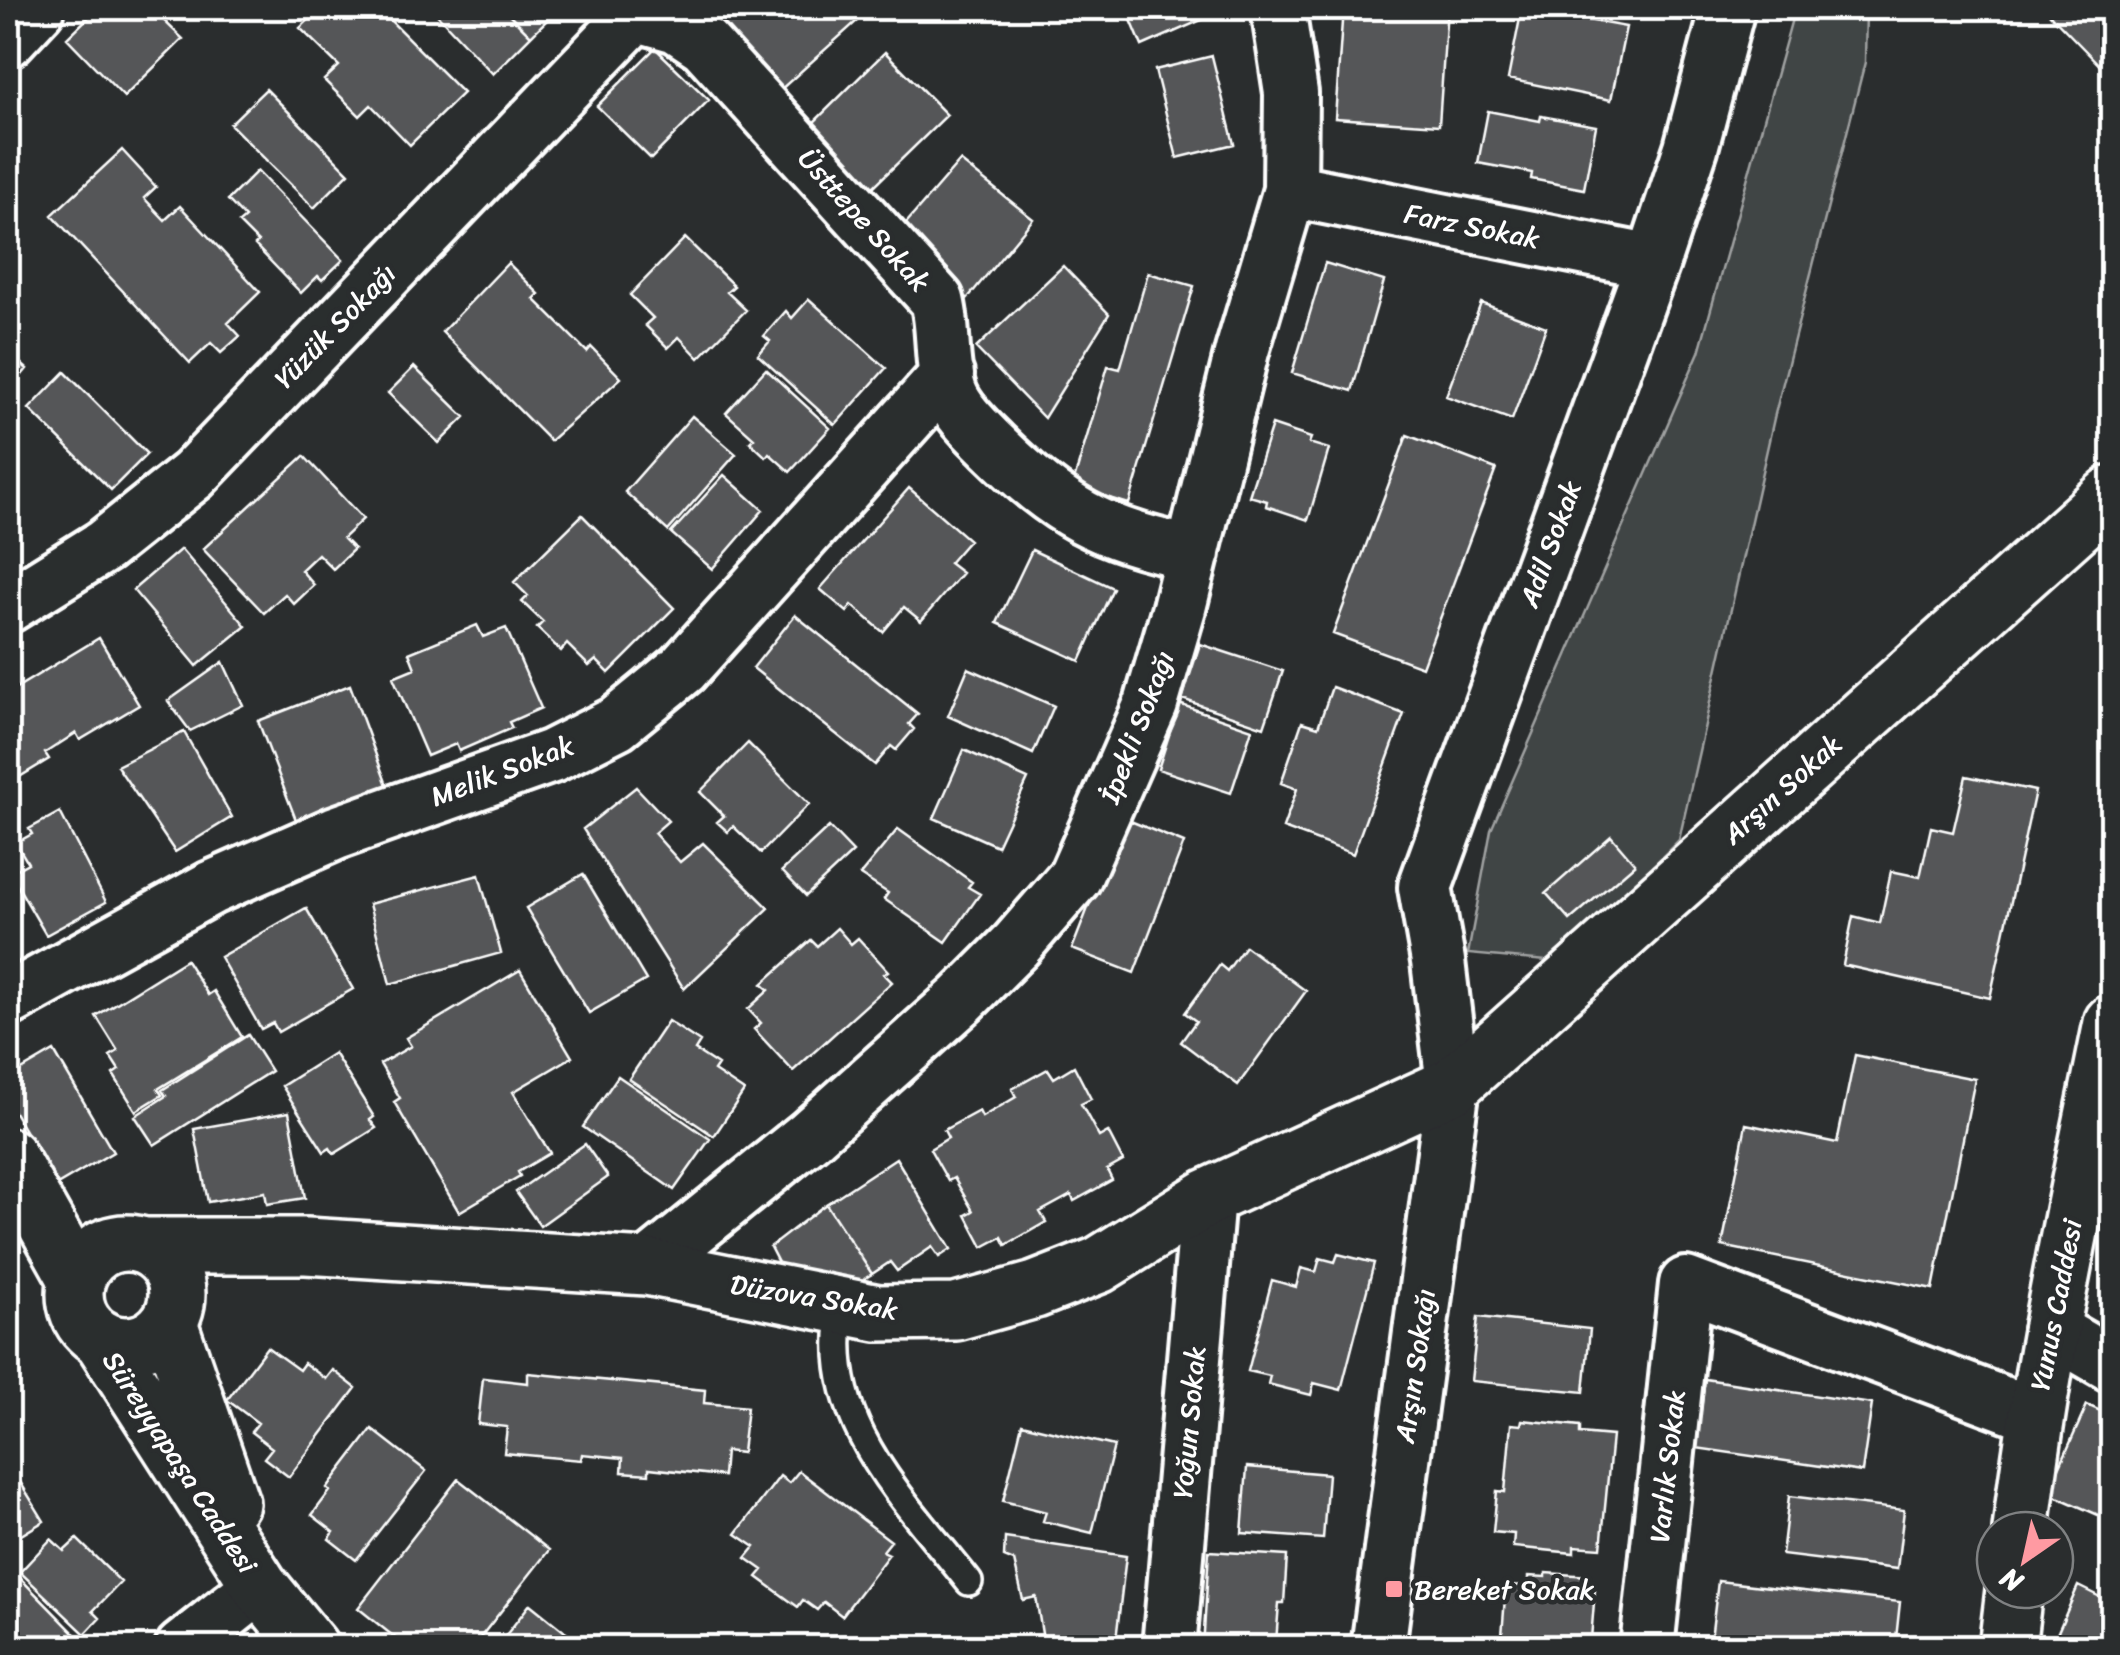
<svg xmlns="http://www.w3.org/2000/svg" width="2120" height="1655" viewBox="0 0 2120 1655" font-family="Sriracha,sans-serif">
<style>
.green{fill:#414445;stroke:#a0a2a2;stroke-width:2.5}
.building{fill:#555758;stroke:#fff;stroke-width:2.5}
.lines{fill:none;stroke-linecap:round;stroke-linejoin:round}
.lane-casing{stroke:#fff;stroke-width:32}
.street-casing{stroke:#fff;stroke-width:60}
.secondary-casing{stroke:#fff;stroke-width:62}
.lane{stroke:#2a2d2e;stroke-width:25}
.street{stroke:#2a2d2e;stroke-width:52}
.secondary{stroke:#2a2d2e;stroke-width:55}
.poi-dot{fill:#ff9aa2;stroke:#2a2d2e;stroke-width:4}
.labels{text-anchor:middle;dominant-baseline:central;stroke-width:9;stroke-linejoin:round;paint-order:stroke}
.street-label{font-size:28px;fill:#fff;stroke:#2a2d2e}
.poi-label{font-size:28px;fill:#fff;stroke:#2a2d2e;text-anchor:start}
</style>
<rect width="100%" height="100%" fill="#2a2d2e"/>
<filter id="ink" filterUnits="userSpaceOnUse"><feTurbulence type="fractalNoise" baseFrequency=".01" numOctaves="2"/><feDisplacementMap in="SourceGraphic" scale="20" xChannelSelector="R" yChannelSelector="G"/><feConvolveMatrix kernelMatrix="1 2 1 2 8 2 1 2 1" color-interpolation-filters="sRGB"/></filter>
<g filter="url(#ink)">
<path class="green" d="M1795,8H1866L1865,62L1775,414L1679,840L1558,962L1468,954L1491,830L1699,352Z"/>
<path class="building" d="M98,8H151L183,39L124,97L67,38Z
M321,8H378L463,93L410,145L371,105L360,116L324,80L339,66L300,28Z
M431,8H503L531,36L493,74Z
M503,8H559L531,36Z
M735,8H845L857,21L778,92L716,24Z
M1126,8H1218L1220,12L1142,46Z
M1343,8H1447L1439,125L1335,118Z
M1522,8L1626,27L1611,100L1508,79Z
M2044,8H2112V78Z
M655,48L709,100L651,159L597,106Z
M885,52L947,115L869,191L807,129Z
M1212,56L1234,144L1177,158L1155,70Z
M266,89L349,173L314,208L230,124Z
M1488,111L1540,121L1541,116L1596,126L1584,189L1531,179L1532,173L1478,163Z
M122,150L156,187L144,198L165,220L180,206L260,292L228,323L240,336L221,353L211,343L190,363L52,215Z
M960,161L1033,219L967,299L894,237Z
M257,171L343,260L322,280L318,276L301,293L255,245L258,242L239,223L245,218L228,200Z
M685,238L734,286L727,292L746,310L699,358L679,337L668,348L645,325L653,318L630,295Z
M508,263L539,294L534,299L587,352L591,347L621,378L550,441L442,332Z
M1325,263L1384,281L1352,391L1292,373Z
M1063,266L1109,314L1044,418L976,348Z
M1148,273L1194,286L1129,504L1072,487L1108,366L1120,369Z
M809,299L886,368L835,425L758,355L770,341L764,336L786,311L792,318Z
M1481,303L1546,327L1512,420L1446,396Z
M8,352L27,369L8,392Z
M414,367L465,417L439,443L388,393Z
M766,369L830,428L790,472L769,453L766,457L750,442L754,438L726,413Z
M65,372L147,454L111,490L29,409Z
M692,416L736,454L668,531L625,492Z
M1272,425L1311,438L1309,443L1329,449L1308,520L1266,506L1267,501L1249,496Z
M1407,435L1496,469L1422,667L1333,634Z
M304,456L363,519L343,538L354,549L333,569L318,554L301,570L314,585L294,604L285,594L264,613L203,549Z
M724,475L763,510L712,569L671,533Z
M909,488L969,540L949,563L962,573L921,621L904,607L883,632L852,605L847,612L820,589Z
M582,515L674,608L609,673L596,660L589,666L567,644L561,651L537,628L543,622L522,602L528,596L514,582Z
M181,549L246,626L197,666L133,590Z
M1032,550L1113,588L1080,661L997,623Z
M795,615L918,714L909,724L914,729L896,750L891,746L875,765L753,668Z
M477,625L483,637L506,628L541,708L509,722L512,728L459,751L456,744L427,756L393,677L415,668L409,653Z
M99,638L139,705L80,740L76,733L45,753L49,759L8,784V693Z
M1200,644L1283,671L1264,727L1182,699Z
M223,662L243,705L190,731L168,701Z
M968,668L1054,706L1033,754L948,716Z
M350,685L387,785L296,820L258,721Z
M1332,687L1404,714L1353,854L1283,828L1297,789L1281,783L1302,722L1318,727Z
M1179,704L1252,729L1231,793L1158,769Z
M184,732L232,817L175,852L117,766Z
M748,743L809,804L761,853L733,826L728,832L717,822L724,816L700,792Z
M964,750L1028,779L997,846L934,818Z
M1966,776L2035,791L1990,998L1843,965L1853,916L1880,923L1891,871L1920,877L1931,827L1953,832Z
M636,787L668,821L654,833L680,862L703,843L769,908L684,989L583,829Z
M60,812L106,902L46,935L10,873L28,863L16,843L32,834L29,829Z
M1123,818L1184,843L1134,973L1072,949Z
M829,827L853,852L806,896L782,871Z
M898,829L972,882L968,887L980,894L946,942L884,899L888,893L860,875Z
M1611,836L1635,864L1570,920L1546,893Z
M583,874L646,980L589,1013L526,908Z
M479,875L501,953L390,984L369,904Z
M306,908L353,989L278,1032L273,1023L261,1029L220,957Z
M837,928L851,944L858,938L888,971L884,974L892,982L793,1071L754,1029L761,1023L748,1009L769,990L762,984L811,940L817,946Z
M1245,946L1306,991L1238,1085L1181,1042L1196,1021L1185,1013L1220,965L1227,971Z
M186,960L208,995L214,991L242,1037L158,1089L162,1095L136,1111L113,1074L119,1070L110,1056L118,1051L96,1016Z
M520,970L572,1057L513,1092L550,1153L518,1172L520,1176L459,1212L394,1102L400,1098L380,1064L411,1046L406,1038Z
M668,1021L700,1042L695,1050L718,1065L714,1071L744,1091L714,1136L629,1079Z
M248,1035L271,1071L154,1145L135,1116L166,1096L162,1090Z
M54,1051L113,1152L57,1185L8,1102V1078Z
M334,1053L374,1117L370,1120L376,1128L334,1154L330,1148L324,1152L282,1086Z
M1855,1055L1975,1079L1933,1289L1722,1246L1746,1124L1837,1143Z
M1074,1066L1091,1099L1081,1104L1099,1137L1108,1132L1123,1161L1107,1170L1112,1180L1074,1201L1071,1195L1040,1212L1046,1222L1006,1245L1002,1237L983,1247L966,1215L973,1211L954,1178L948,1181L930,1149L948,1138L944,1130L979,1111L982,1117L1016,1097L1012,1089L1048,1069L1054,1078Z
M618,1076L710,1139L674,1190L583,1127Z
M289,1112L305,1198L267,1204L265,1192L208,1202L194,1129Z
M585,1144L608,1177L540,1226L516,1192Z
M896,1158L951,1249L939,1257L932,1247L897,1271L890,1262L872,1274L826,1204Z
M826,1204L872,1274L850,1288L787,1280L770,1247Z
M1338,1254L1374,1263L1341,1390L1314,1383L1311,1395L1268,1384L1270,1376L1248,1371L1272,1280L1296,1287L1301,1268L1316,1272L1320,1258L1335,1262Z
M1478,1317L1590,1329L1584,1392L1471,1381Z
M267,1347L299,1370L304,1363L326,1379L333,1370L356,1388L289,1477L264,1458L272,1448L251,1432L258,1423L227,1400Z
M528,1373L705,1390L704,1403L747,1407L742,1453L725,1451L723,1476L649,1468V1474L622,1472L623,1458L582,1454L581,1460L504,1453L507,1427L478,1424L483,1378L528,1383Z
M1705,1379L1872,1404L1862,1472L1696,1448Z
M2087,1405L2112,1416V1521L2048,1493Z
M1522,1420L1580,1426V1433L1612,1436L1601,1548L1574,1546V1553L1513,1547L1514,1534L1493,1532L1497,1491L1505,1492L1511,1424L1521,1425Z
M1022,1424L1114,1446L1092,1533L1043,1521L1046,1512L1003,1501Z
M372,1429L426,1471L356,1560L329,1539L334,1532L312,1515L330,1491L327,1488Z
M8,1462L44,1521L8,1543Z
M1247,1467L1328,1474L1323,1539L1242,1533Z
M799,1471L891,1541L883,1551L889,1554L842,1616L824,1602L817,1610L803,1600L798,1607L757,1577L763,1570L746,1558L755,1547L736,1534L780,1476L789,1483Z
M458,1479L549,1550L472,1648H408L358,1608Z
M1789,1496L1904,1510L1897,1569L1782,1555Z
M1005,1538L1126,1556L1115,1648L1044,1646L1036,1597L1023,1600L1014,1561L1004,1557Z
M51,1539L64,1551L77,1539L121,1582L93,1611L100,1618L85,1634L20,1572Z
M1209,1551L1287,1556L1284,1603H1279L1276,1643H1273V1648H1203Z
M1546,1573L1589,1576L1588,1589L1595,1590L1591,1639H1582L1581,1648H1501L1506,1585L1529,1586V1576L1546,1577Z
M18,1576L76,1635L63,1648H8V1586Z
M1718,1581L1900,1602L1895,1648H1710Z
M2078,1586L2112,1603V1648H2051Z
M530,1604L585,1648H496Z"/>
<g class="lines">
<defs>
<path id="lane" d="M843,1306C818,1419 906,1501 969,1582"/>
<path id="street" d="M630,8L634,14L677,26L704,44L937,300C945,330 940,363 950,392C957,412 978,431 993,446C1059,511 1101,535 1193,553
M8,40L38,8
M1290,190L1653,262
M8,606L104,546L193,475L642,8
M8,1000L211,888L336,833L552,756L617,723L683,669L947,375
M647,1267L810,1135L962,999L1016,945L1075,877L1151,704L1179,608L1242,351L1290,190L1291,93L1278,8
M2050,1329L2112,1365
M182,1648L260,1586
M1169,1648L1208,1197
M1378,1648L1453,1085L1438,961L1425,887L1653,262L1691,148L1728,8
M1647,1648L1686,1284L2034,1415"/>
<path id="secondary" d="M8,1156L77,1279
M75 1294a51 51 0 1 1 102 0a51 51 0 1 1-102 0Z
M144,1246H306L647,1267L878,1313L956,1312L1035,1290L1099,1265L1208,1197L1453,1085L2112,494
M169,1323L231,1503
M101,1338L260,1586L311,1648
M2021,1530C2041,1359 2078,1192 2112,1023
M2007,1648L2014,1590"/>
</defs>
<use href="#lane" class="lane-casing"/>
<use href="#street" class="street-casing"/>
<use href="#secondary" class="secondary-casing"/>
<use href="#lane" class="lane"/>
<use href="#street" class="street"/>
<use href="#secondary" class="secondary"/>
</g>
</g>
<rect class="poi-dot" x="1384" y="1579" width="20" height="20" rx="5"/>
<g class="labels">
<g class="street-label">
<text transform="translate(864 220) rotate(48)">Üsttepe Sokak</text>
<text transform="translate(1472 226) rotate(11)">Farz Sokak</text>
<text transform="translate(335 326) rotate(-46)">Yüzük Sokağı</text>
<text transform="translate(1550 544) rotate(-70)">Adil Sokak</text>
<text transform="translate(1137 727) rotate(-69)">İpekli Sokağı</text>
<text transform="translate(502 771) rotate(-21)">Melik Sokak</text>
<text transform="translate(1782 789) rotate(-42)">Arşın Sokak</text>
<text transform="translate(814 1297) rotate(9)">Düzova Sokak</text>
<text transform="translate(2056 1305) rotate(-79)">Yunus Caddesi</text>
<text transform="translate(1415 1366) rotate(-82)">Arşın Sokağı</text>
<text transform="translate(1189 1422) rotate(-85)">Yoğun Sokak</text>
<text transform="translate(180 1462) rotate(57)">Süreyyapaşa Caddesi</text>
<text transform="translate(1667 1466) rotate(-84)">Varlık Sokak</text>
</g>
<g class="poi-label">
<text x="1414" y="1589">Bereket Sokak</text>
</g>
</g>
<rect width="2120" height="1655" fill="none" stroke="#2a2d2e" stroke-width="40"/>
<rect x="20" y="20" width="2080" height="1615" fill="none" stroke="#fff" stroke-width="4" filter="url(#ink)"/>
<g transform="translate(2025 1560) rotate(214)"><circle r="48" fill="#2a2d2e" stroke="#7f8182" stroke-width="2.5"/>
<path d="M0-8L18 38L0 25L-18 38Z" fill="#ff9aa2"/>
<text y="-15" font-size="28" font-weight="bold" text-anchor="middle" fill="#ffffff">N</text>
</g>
</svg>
